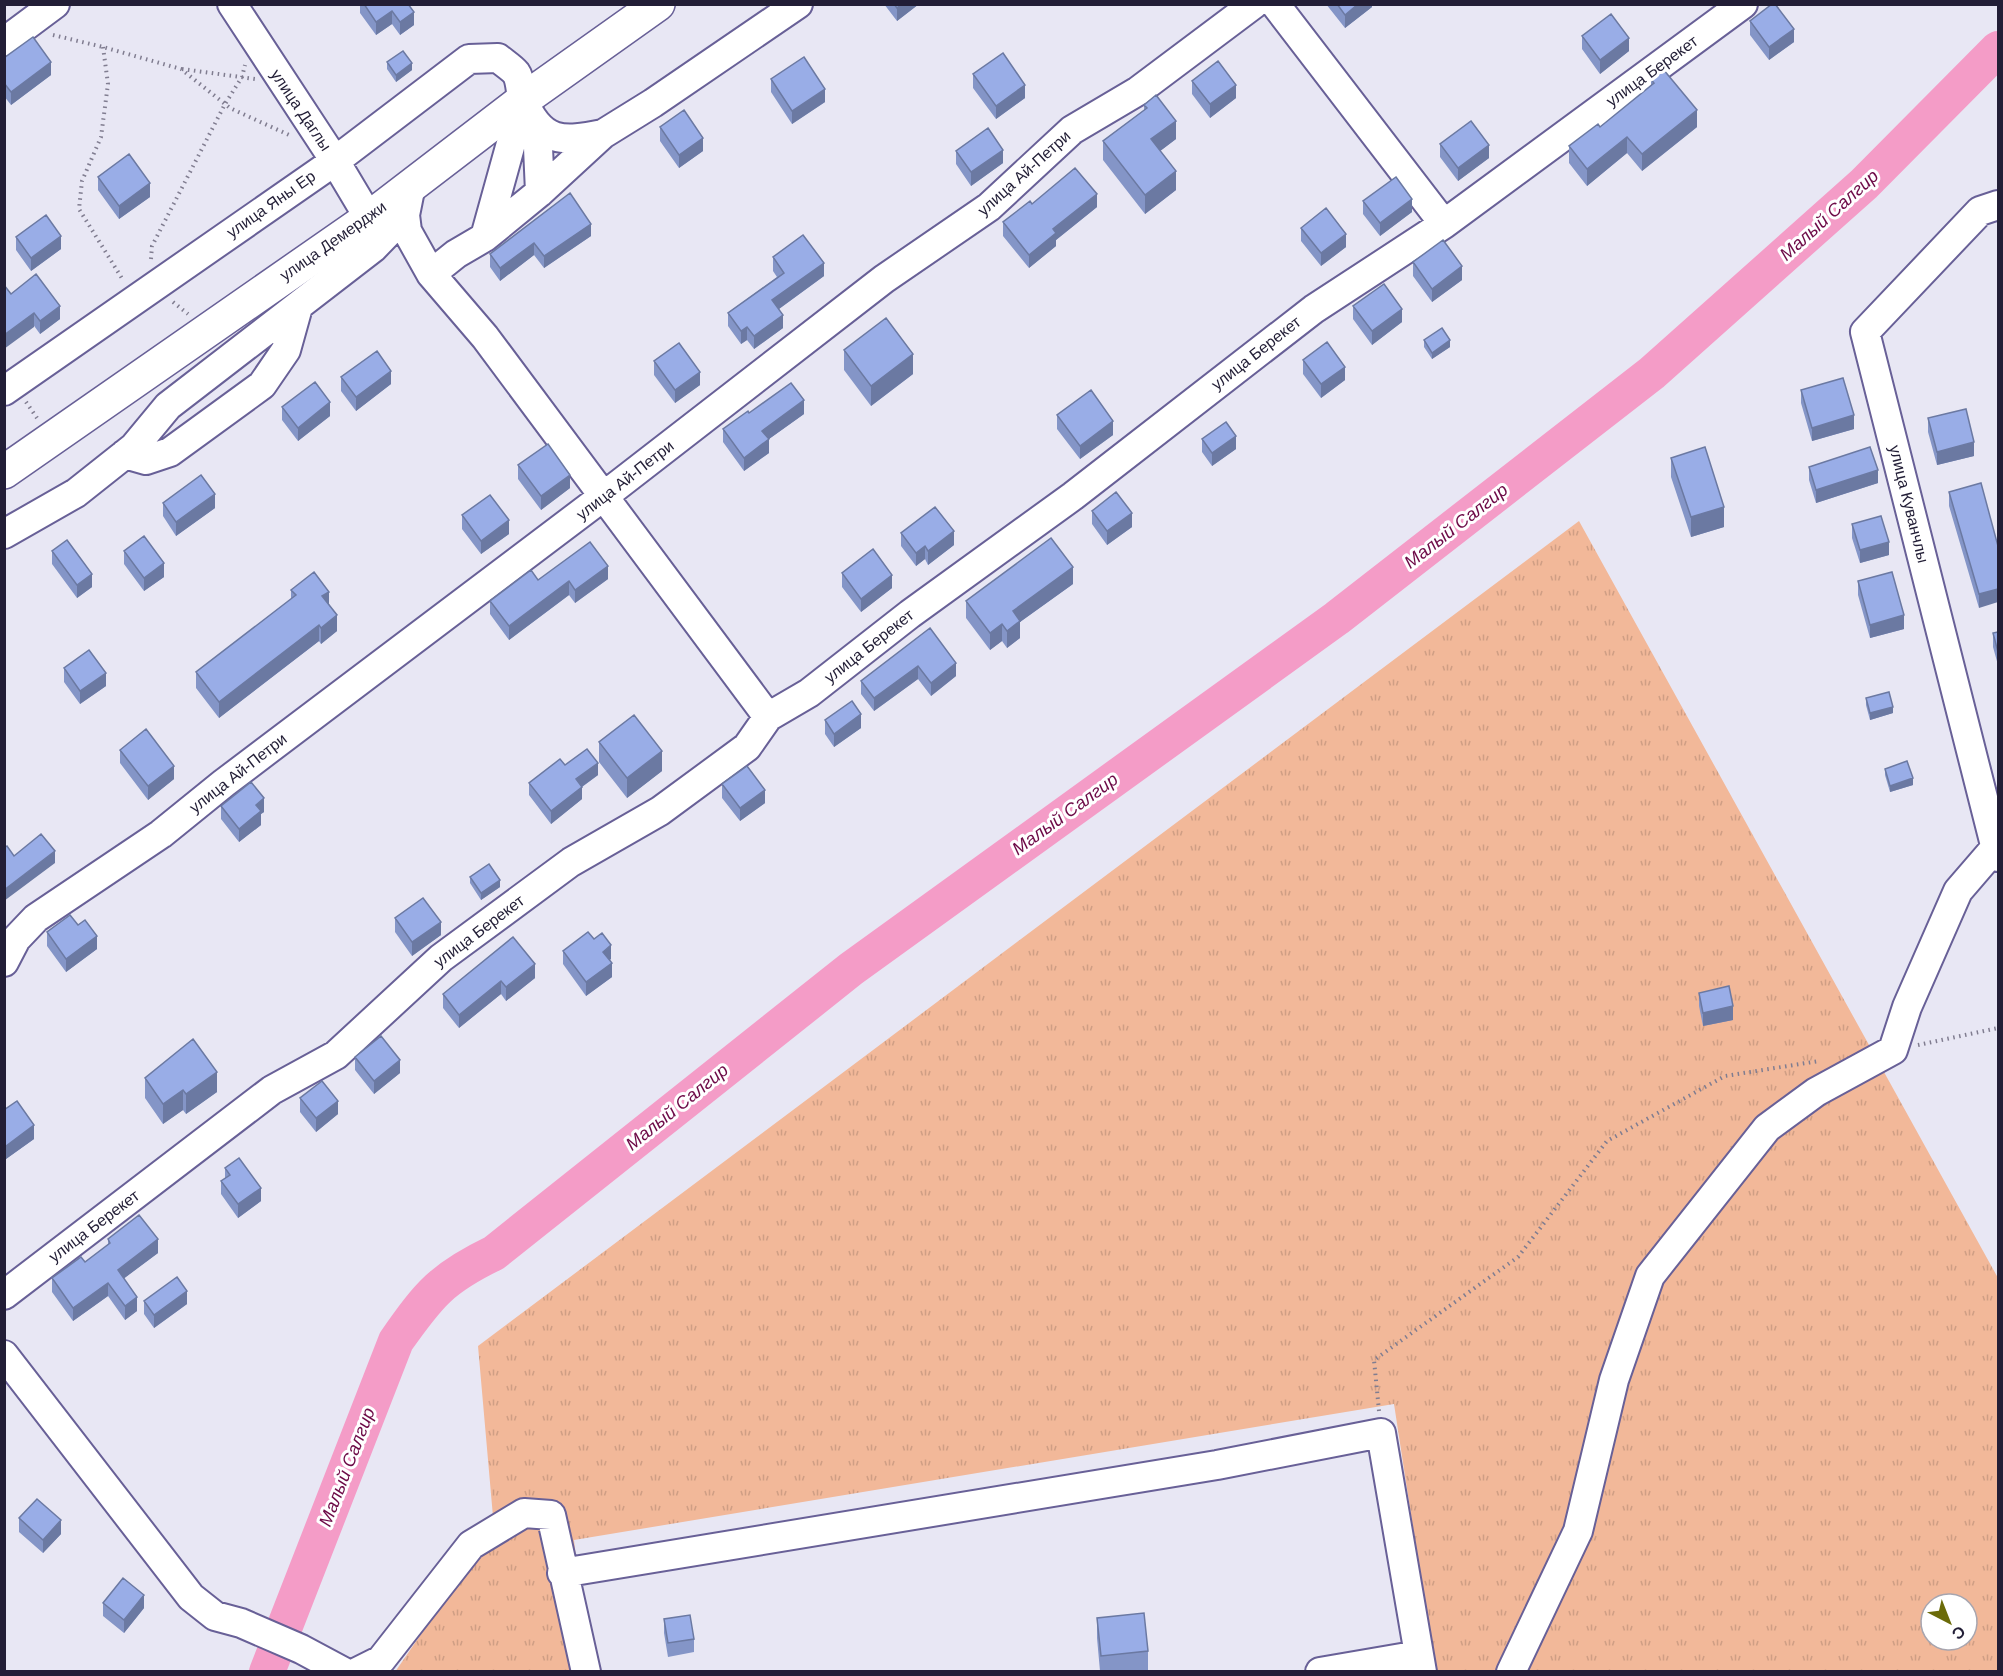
<svg xmlns="http://www.w3.org/2000/svg" width="2003" height="1676" viewBox="0 0 2003 1676" font-family="Helvetica,sans-serif">
<style>
.grass{fill:url(#grass-tufts);fill-rule:evenodd}
.lines{fill:none;stroke-linecap:round;stroke-linejoin:round}
.river{stroke:#f49cc7;stroke-width:36}
.minor-casing{stroke:#686097;stroke-width:32}
.major-casing{stroke:#686097;stroke-width:36}
.path{stroke:#807d90;stroke-width:4;stroke-dasharray:1.5 4.5;stroke-linecap:butt}
.minor{stroke:#fff;stroke-width:28}
.major{stroke:#fff;stroke-width:33}
.wall{fill:#8495c7}
.shaded-wall{fill:#6b79a2}
.building{fill:#99ade7;stroke:#6b79a2;stroke-width:1.5}
.labels{text-anchor:middle;dominant-baseline:central;stroke-width:6;stroke-linejoin:round;paint-order:stroke}
.street-label{font-size:16px;fill:#221e36;stroke:#fff}
.water-label{font-size:18px;font-style:italic;fill:#6d0a47;stroke:#fff}
</style>
<defs>
<pattern id="grass-tufts" width="24" height="20" patternUnits="userSpaceOnUse" patternTransform="scale(1.5)"><rect width="24" height="20" fill="#f2b899"/><path d="M3 7l-1-3M5 7V3M7 7l1-3M15 17l-1-3M17 17v-4M19 17l1-3" fill="none" stroke="#cf9e84"/></pattern>
</defs>
<rect width="100%" height="100%" fill="#e8e7f4"/>
<path class="grass" d="M1579,521L1998,1278V1671H1435L1394,1404L574,1540L589,1671L395,1672L494,1528L478,1346ZM1931,1604H1967V1640H1931Z"/>
<g class="lines">
<path class="river" d="M267,1672L396,1341C429,1294 442,1278 494,1253L851,969L1337,618L1652,373L1864,184L1998,49"/>
<defs>
<path id="minor" d="M232,4L335,161L369,218
M1275,4L1444,224
M4,42L55,4
M537,125L540,192
M411,185L405,215L407,231L431,274L485,337L768,717
M1998,205L1980,211L1865,332L1998,857
M485,237L523,100
M431,274L456,254L485,237L540,192L603,134L653,103L798,4
M4,391L335,161L469,59L498,58C504,63 512,68 516,73C521,80 520,92 523,100C542,144 563,142 603,134
M125,454L146,460L170,452L262,385L286,350L298,307
M4,534L76,493L134,447L168,406L373,248L405,215
M4,962L16,939L36,918L161,834L224,783L604,496L884,279L989,207L1072,130L1138,91L1254,4
M4,1295L272,1090L336,1055L441,958L571,862L660,811L747,747L768,717L809,693L910,614L1073,496L1314,309L1444,224L1743,4
M4,1355L191,1597L215,1616L241,1623L301,1649L344,1672
M562,1573L1217,1465L1381,1433L1422,1672
M357,1672L381,1660L471,1545L524,1513L551,1515L586,1672
M1320,1672L1419,1655
M1511,1672L1578,1531L1614,1380L1650,1276L1767,1128L1816,1092L1893,1050L1907,1007L1958,891L1996,847"/>
<path id="major" d="M4,472L369,218L523,100L658,4"/>
</defs>
<use href="#minor" class="minor-casing"/>
<use href="#major" class="major-casing"/>
<path class="path" d="M102,4L103,9
M53,35L103,47L181,69L230,108L289,135
M103,47L108,84L101,137L82,181L79,209L123,280
M182,69L255,79
M151,259L152,246L225,104L242,77L245,65
M173,302L188,314
M26,402L37,418
M1918,1045L1998,1028
M1379,1411L1374,1360L1518,1257L1607,1141L1725,1076L1819,1061"/>
<use href="#minor" class="minor"/>
<use href="#major" class="major"/>
</g>
<path class="wall" d="M360,4H408L414,25L400,35L392,24L376,35L360,13Z
M884,4H919L897,21Z
M1326,4H1372V7L1345,28Z
M1750,21L1794,42L1769,60L1750,35Z
M1582,36L1629,51L1600,74L1582,49Z
M4,58L51,75L11,105L4,96Z
M387,62L412,70L396,82L387,69Z
M973,74L1025,98L996,119L973,88Z
M771,79L825,102L792,124L771,92Z
M1651,79L1697,127L1642,171L1627,153L1587,186L1569,163V146L1600,127L1651,86Z
M1192,81L1236,98L1210,118L1192,94Z
M1144,105L1176,139L1160,151L1176,190L1145,214L1103,160V141L1144,110Z
M660,127L703,151L679,168L660,141Z
M1440,144L1489,158L1458,181L1440,157Z
M956,151L1003,163L971,186L956,164Z
M98,177L150,197L119,219L98,190Z
M570,193L591,236L544,268L534,255L500,281L490,267V254Z
M1363,201L1412,212L1380,236L1363,214Z
M1032,204L1097,207L1056,240V246L1029,268L1003,236V222Z
M1301,228L1346,247L1321,266L1301,241Z
M16,237L61,249L31,271L16,250Z
M773,257L824,276L779,309L783,328L754,349L747,340L741,344L728,326V313L777,277L773,271Z
M1413,262L1462,280L1432,302L1413,276Z
M11,294L60,319L40,334Z
M1353,306L1402,322L1372,345L1353,319Z
M1424,340L1450,347L1432,359L1424,347Z
M844,350L913,374L871,406L844,370Z
M1303,360L1345,380L1321,398L1303,374Z
M654,361L700,385L675,403L654,375Z
M341,377L391,384L356,411L341,391Z
M1801,390L1854,429L1812,441L1801,403Z
M282,407L330,416L298,441L282,420Z
M749,413L804,414L769,439V453L744,471L723,442V429Z
M1057,415L1113,435L1080,459L1057,429Z
M1928,418L1974,456L1937,465L1928,432Z
M1202,439L1236,449L1212,466L1202,452Z
M1671,458L1724,527L1691,537L1671,477Z
M518,465L570,488L541,510L518,479Z
M1809,467L1878,483L1816,503L1809,480Z
M1981,483L1979,608L1949,506V492Z
M163,503L215,508L176,536L163,516Z
M1092,511L1132,527L1107,545L1092,524Z
M462,515L509,534L481,554L462,529Z
M1852,524L1889,555L1860,563L1852,538Z
M901,533L954,545L928,565L925,559L916,566L901,546Z
M52,551L92,587L77,598L52,564Z
M124,551L164,577L144,591L124,564Z
M842,573L892,588L861,612L842,587Z
M608,579L575,603L569,595L509,640L490,614V601L538,580Z
M1858,581L1904,629L1870,638L1858,595Z
M1073,584L1020,622V638L1007,648L1002,641L990,650L966,618V601Z
M291,590L329,604L337,631L321,644L319,641L219,718L196,688V672L291,599Z
M930,628L956,676L931,696L918,679L874,711L861,694V681Z
M1998,632V665L1993,647V633Z
M64,668L106,686L80,704L64,682Z
M1866,698L1893,713L1870,720L1866,705Z
M825,720L861,728L834,747L825,734Z
M599,742L662,771L627,798L599,762Z
M120,750L174,779L148,800L120,763Z
M565,765L598,775L582,787V799L551,824L529,795V783Z
M1885,769L1913,785L1890,792L1885,775Z
M722,784L765,803L740,821L722,798Z
M221,806L264,812L261,814V825L239,842L221,819Z
M470,877L500,887L481,900L470,883Z
M395,918L441,935L412,956L395,932Z
M78,925L97,949L66,972L47,946V932Z
M513,937L535,978L506,1001L501,994L459,1028L443,1008V994Z
M563,951L611,959L609,960L612,977L586,996L563,964Z
M1699,993L1733,1020L1703,1026L1699,1006Z
M355,1057L400,1073L374,1094L355,1070Z
M145,1078L217,1092L186,1114L183,1110L163,1124L145,1098Z
M300,1098L338,1114L316,1132L300,1112Z
M4,1110L34,1139L6,1159L4,1158Z
M225,1168L261,1201L238,1218L221,1194V1181L225,1179Z
M108,1239L158,1253L124,1278L137,1311L125,1320L108,1296L73,1321L52,1292V1278L85,1262L108,1245Z
M144,1301L187,1304L154,1328L144,1314Z
M19,1518L61,1534L43,1553L19,1532Z
M103,1603L144,1608L124,1633L103,1616Z
M1097,1618L1148,1651V1671H1100L1097,1638Z
M664,1619L694,1639V1652L668,1657L664,1633Z"/>
<path class="shaded-wall" d="M901,4H919L897,21V8Z
M1358,4H1372V7L1345,28V15Z
M392,11V24L376,35V22Z
M414,12V25L400,35V22Z
M1794,29V42L1769,60V47Z
M1629,38V51L1600,74V60Z
M51,62V75L11,105V92Z
M412,63V70L396,82V75Z
M1025,85V98L996,119V106Z
M1236,85V98L1210,118V104Z
M825,89V102L792,124V111Z
M1697,110V127L1642,171V154Z
M1176,121V139L1151,158V139Z
M1627,137V153L1587,186V169Z
M703,138V151L679,168V155Z
M1489,145V158L1458,181V168Z
M1003,150V163L971,186V172Z
M1176,171V190L1145,214V195Z
M150,183V197L119,219V206Z
M1097,194V207L1056,240V246L1029,268V255L1053,229Z
M1412,199V212L1380,236V223Z
M591,224V236L544,268V256Z
M1346,234V247L1321,266V253Z
M61,236V249L31,271V258Z
M534,243V255L500,281V268Z
M824,263V276L772,314V300Z
M1462,266V280L1432,302V289Z
M60,306V319L40,334V321Z
M1402,309V322L1372,345V331Z
M34,313V327L4,349V335Z
M783,315V328L754,349V336Z
M747,327V340L741,344V331Z
M1450,340V347L1432,359V353Z
M913,354V374L871,406V386Z
M1345,367V380L1321,398V384Z
M391,371V384L356,411V397Z
M700,372V385L675,403V390Z
M804,400V414L762,444V431Z
M330,402V416L298,441V428Z
M1854,415V429L1812,441V428Z
M1113,421V435L1080,459V446Z
M1236,436V449L1212,466V453Z
M769,439V453L744,471V458Z
M1974,442V456L1937,465V452Z
M1878,470V483L1816,503V490Z
M570,475V488L541,510V496Z
M215,494V508L176,536V522Z
M1724,507V527L1691,537V517Z
M1132,513V527L1107,545V531Z
M509,520V534L481,554V541Z
M954,531V545L928,565V551Z
M1889,542V555L1860,563V550Z
M925,546V559L916,566V553Z
M164,563V577L144,591V578Z
M608,566V579L575,603V590Z
M1073,567V584L1020,622V638L1007,648V631L1013,611Z
M92,574V587L77,598V585Z
M892,575V588L861,612V599Z
M569,581V595L509,640V626Z
M1998,589V602L1979,608V594Z
M329,592V608L322,596Z
M337,615V631L321,644V628Z
M1904,615V629L1870,638V625Z
M1002,624V641L990,650V633Z
M319,625V641L219,718V702Z
M956,663V676L931,696V683Z
M918,666V679L874,711V698Z
M106,673V686L80,704V691Z
M1893,707V713L1870,720V713Z
M861,714V728L834,747V734Z
M662,751V771L627,798V778Z
M598,763V775L576,791V779Z
M174,766V779L148,800V786Z
M1913,778V785L1890,792V786Z
M582,787V799L551,824V811Z
M765,790V803L740,821V808Z
M264,798V812L261,814V825L239,842V829L256,805Z
M55,851V863L4,901V890Z
M500,880V887L481,900V893Z
M441,922V935L412,956V942Z
M97,936V949L66,972V959Z
M611,945V959L603,965V952Z
M612,963V977L586,996V982Z
M535,964V978L506,1001V987Z
M501,981V994L459,1028V1015Z
M1733,1006V1020L1703,1026V1013Z
M400,1060V1073L374,1094V1081Z
M217,1072V1092L186,1114V1094Z
M183,1090V1110L163,1124V1104Z
M338,1101V1114L316,1132V1118Z
M34,1125V1139L6,1159V1146Z
M261,1188V1201L238,1218V1204Z
M158,1239V1253L118,1283V1270Z
M108,1283V1296L73,1321V1308Z
M187,1291V1304L154,1328V1315Z
M137,1297V1311L125,1320V1306Z
M61,1520V1534L43,1553V1540Z
M144,1595V1608L124,1633V1620Z"/>
<path class="building" d="M364,4H408L414,12L400,22L392,11L376,22Z
M894,4H901L897,8Z
M1337,4H1358L1345,15Z
M1772,4H1775L1794,29L1769,47L1750,21Z
M1611,14L1629,38L1600,60L1582,36Z
M33,37L51,62L11,92L4,83V58Z
M403,51L412,63L396,75L387,62Z
M1003,53L1025,85L996,106L973,74Z
M804,57L825,89L792,111L771,79Z
M1218,61L1236,85L1210,104L1192,81Z
M1663,69L1697,110L1642,154L1627,137L1587,169L1569,146L1598,124L1600,127L1654,83L1651,79Z
M1156,95L1176,121L1151,139L1176,171L1145,195L1103,141L1147,108L1144,105Z
M684,110L703,138L679,155L660,127Z
M1471,121L1489,145L1458,168L1440,144Z
M988,128L1003,150L971,172L956,151Z
M129,154L150,183L119,206L98,177Z
M1075,168L1097,194L1053,229L1056,233L1029,255L1003,222L1030,201L1032,204Z
M1396,177L1412,199L1380,223L1363,201Z
M570,193L591,224L544,256L534,243L500,268L490,254Z
M1326,208L1346,234L1321,253L1301,228Z
M46,215L61,236L31,258L16,237Z
M803,235L824,263L772,300L783,315L754,336L747,327L741,331L728,313L784,273L773,257Z
M1443,240L1462,266L1432,289L1413,262Z
M36,274L60,306L40,321L34,313L4,335V285L11,294Z
M1384,284L1402,309L1372,331L1353,306Z
M886,318L913,354L871,386L844,350Z
M1442,328L1450,340L1432,353L1424,340Z
M1327,342L1345,367L1321,384L1303,360Z
M679,343L700,372L675,390L654,361Z
M377,351L391,371L356,397L341,377Z
M1843,378L1854,415L1812,428L1801,390Z
M315,382L330,402L298,428L282,407Z
M791,383L804,400L762,431L769,439L744,458L723,429L748,411L749,413Z
M1091,390L1113,421L1080,446L1057,415Z
M1966,409L1974,442L1937,452L1928,418Z
M1226,422L1236,436L1212,453L1202,439Z
M548,444L570,475L541,496L518,465Z
M1705,447L1724,507L1691,517L1671,458Z
M1870,447L1878,470L1816,490L1809,467Z
M201,475L215,494L176,522L163,503Z
M1981,483L1998,546V589L1979,594L1949,492Z
M1116,492L1132,513L1107,531L1092,511Z
M490,495L509,520L481,541L462,515Z
M935,507L954,531L928,551L925,546L916,553L901,533Z
M1881,516L1889,542L1860,550L1852,524Z
M144,536L164,563L144,578L124,551Z
M1051,538L1073,567L1013,611L1020,621L1007,631L1002,624L990,633L966,601Z
M67,540L92,574L77,585L52,551Z
M590,542L608,566L575,590L569,581L509,626L490,601L531,570L538,580Z
M873,549L892,575L861,599L842,573Z
M314,572L329,592L322,596L337,615L321,628L319,625L219,702L196,672L296,595L291,590Z
M1892,572L1904,615L1870,625L1858,581Z
M930,628L956,663L931,683L918,666L874,698L861,681Z
M1998,632V652L1993,633Z
M89,650L106,673L80,691L64,668Z
M1889,692L1893,707L1870,713L1866,698Z
M852,701L861,714L834,734L825,720Z
M634,715L662,751L627,778L599,742Z
M146,729L174,766L148,786L120,750Z
M587,749L598,763L576,779L582,787L551,811L529,783L560,759L565,765Z
M1907,761L1913,778L1890,786L1885,769Z
M747,766L765,790L740,808L722,784Z
M251,782L264,798L256,805L261,811L239,829L221,806Z
M41,834L55,851L4,890V848L7,846L14,856Z
M489,864L500,880L481,893L470,877Z
M423,898L441,922L412,942L395,918Z
M70,915L78,925L85,920L97,936L66,959L47,932Z
M588,932L594,939L602,933L611,945L603,952L612,963L586,982L563,951Z
M513,937L535,964L506,987L501,981L459,1015L443,994Z
M1729,986L1733,1006L1703,1013L1699,993Z
M381,1036L400,1060L374,1081L355,1057Z
M193,1039L217,1072L186,1094L183,1090L163,1104L145,1078Z
M322,1081L338,1101L316,1118L300,1098Z
M17,1101L34,1125L6,1146L4,1144V1110Z
M239,1158L261,1188L238,1204L221,1181L230,1175L225,1168Z
M139,1215L158,1239L118,1270L137,1297L125,1306L108,1283L73,1308L52,1278L81,1257L85,1262L110,1243L108,1239Z
M177,1277L187,1291L154,1315L144,1301Z
M37,1499L61,1520L43,1540L19,1518Z
M123,1578L144,1595L124,1620L103,1603Z
M1144,1613L1148,1651L1101,1656L1097,1618Z
M690,1615L694,1639L668,1643L664,1619Z"/>
<g class="labels">
<g class="street-label">
<text transform="translate(1652 71) rotate(-36)">улица Берекет</text>
<text transform="translate(301 110) rotate(56)">улица Даглы</text>
<text transform="translate(1024 173) rotate(-42)">улица Ай-Петри</text>
<text transform="translate(271 204) rotate(-35)">улица Яны Ер</text>
<text transform="translate(333 241) rotate(-35)">улица Демерджи</text>
<text transform="translate(1256 353) rotate(-38)">улица Берекет</text>
<text transform="translate(625 480) rotate(-38)">улица Ай-Петри</text>
<text transform="translate(1909 504) rotate(76)">улица Куванчлы</text>
<text transform="translate(869 646) rotate(-38)">улица Берекет</text>
<text transform="translate(238 773) rotate(-38)">улица Ай-Петри</text>
<text transform="translate(479 931) rotate(-37)">улица Берекет</text>
<text transform="translate(94 1226) rotate(-37)">улица Берекет</text>
</g>
<g class="water-label">
<text transform="translate(1829 215) rotate(-42)">Малый Салгир</text>
<text transform="translate(1456 526) rotate(-38)">Малый Салгир</text>
<text transform="translate(1065 814) rotate(-36)">Малый Салгир</text>
<text transform="translate(677 1107) rotate(-39)">Малый Салгир</text>
<text transform="translate(347 1467) rotate(-69)">Малый Салгир</text>
</g>
</g>
<rect width="2003" height="1676" fill="none" stroke="#221e36" stroke-width="12"/>
<g transform="translate(1949 1622) rotate(138)"><circle r="28" fill="#ffffff" stroke="#a7a5af" stroke-width="1.5"/>
<path d="M0-4.5L10 22L0 15L-10 22Z" fill="#6b6b09"/>
<text y="-9" font-size="16" font-weight="bold" text-anchor="middle" fill="#221e36">С</text>
</g>
</svg>
